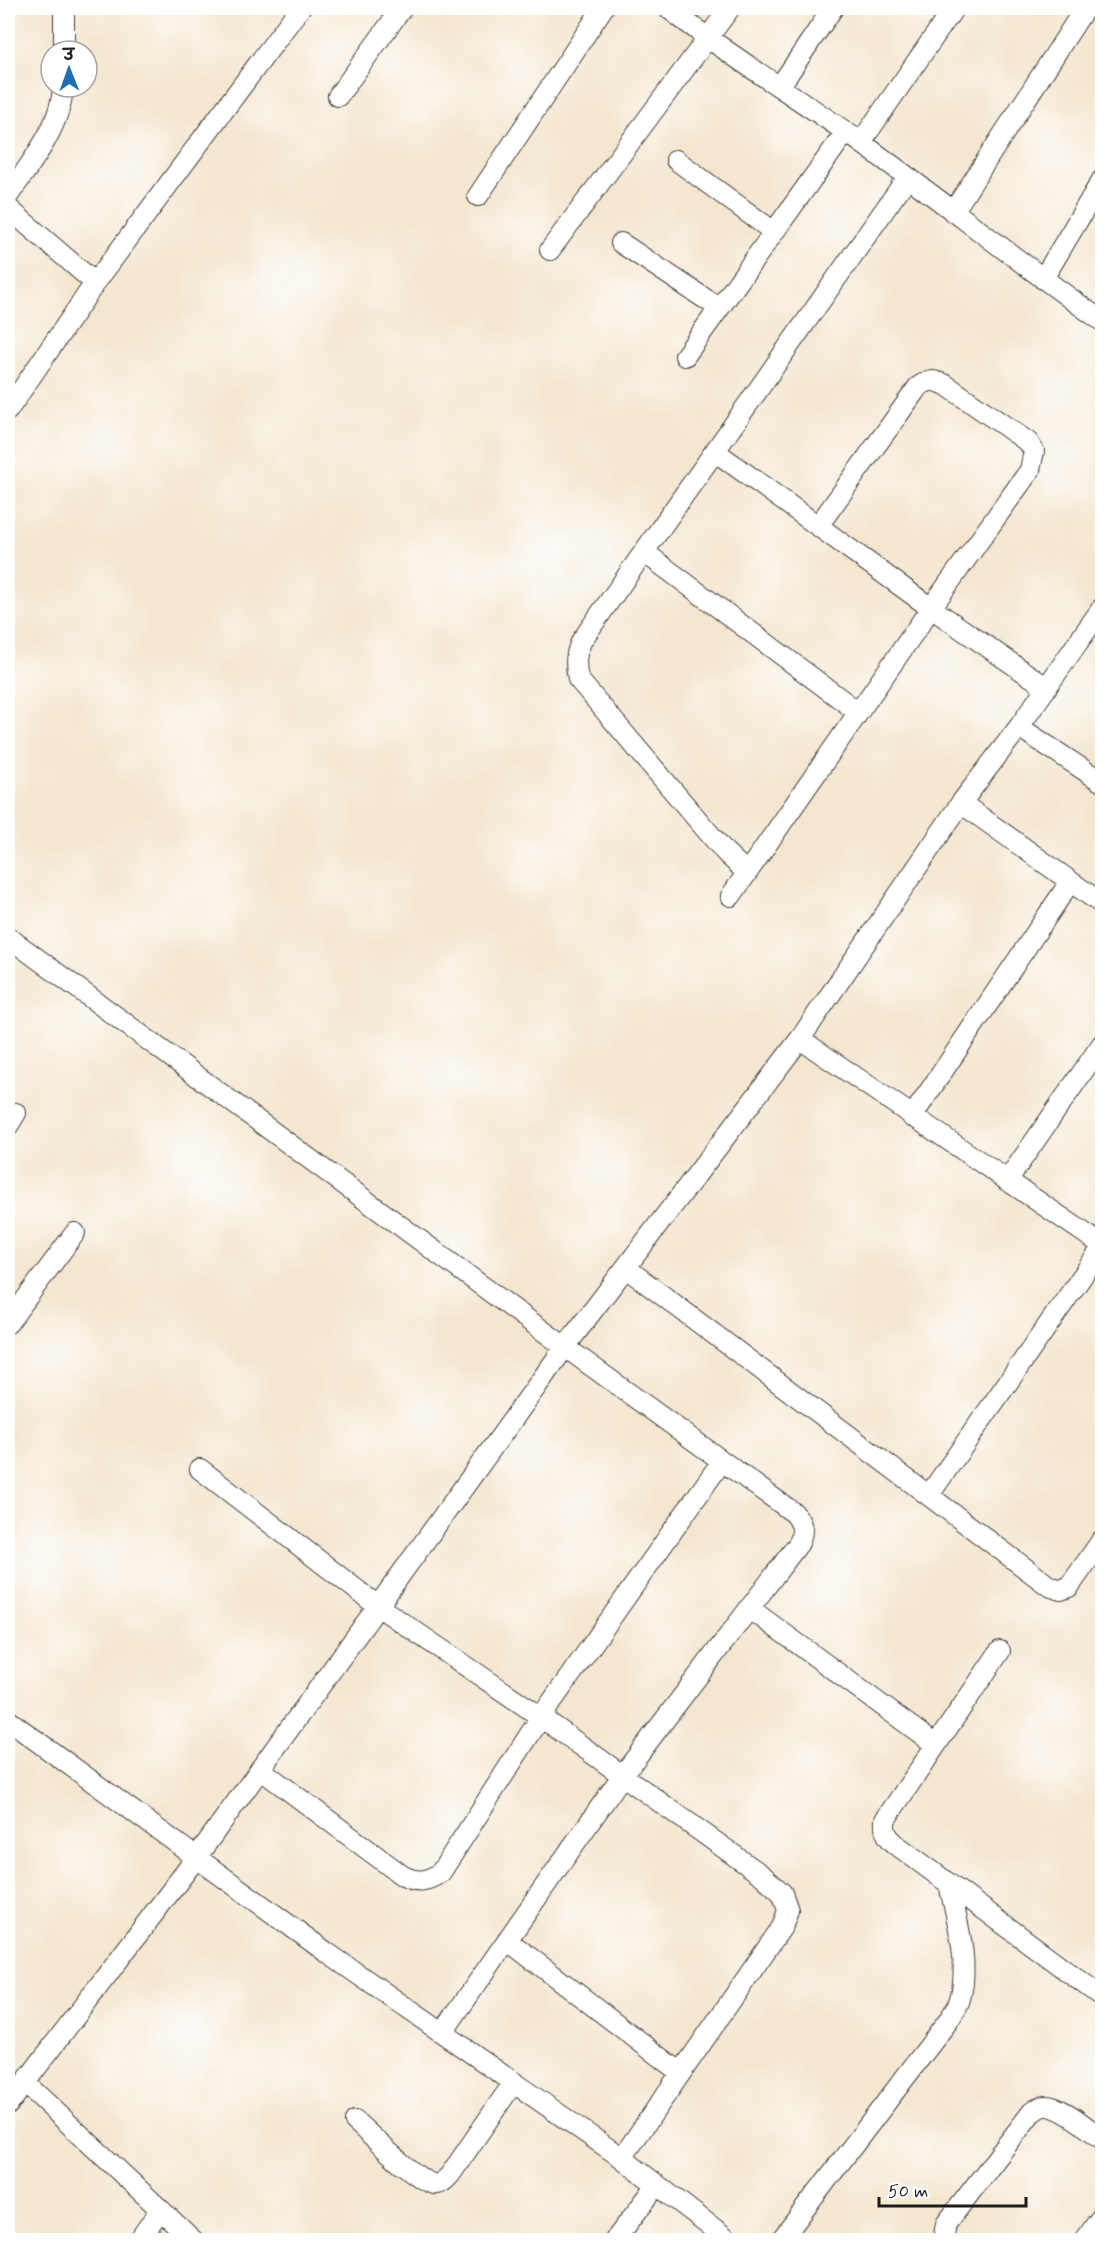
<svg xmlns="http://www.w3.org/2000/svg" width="1110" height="2248" viewBox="0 0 1110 2248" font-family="Mynerve,'Playpen Sans Deva',sans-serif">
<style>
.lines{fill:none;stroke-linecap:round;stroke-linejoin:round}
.minor-casing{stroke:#3c3a37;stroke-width:22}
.minor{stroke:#fff;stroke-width:20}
</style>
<rect width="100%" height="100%" fill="#fff"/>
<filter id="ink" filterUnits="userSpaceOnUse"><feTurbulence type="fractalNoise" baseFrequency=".0167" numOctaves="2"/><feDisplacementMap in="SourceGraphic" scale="12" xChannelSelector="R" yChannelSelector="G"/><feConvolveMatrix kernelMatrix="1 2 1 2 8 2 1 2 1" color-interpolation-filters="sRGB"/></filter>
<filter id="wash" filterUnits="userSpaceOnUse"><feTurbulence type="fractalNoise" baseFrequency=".008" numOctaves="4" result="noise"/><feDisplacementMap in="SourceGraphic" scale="24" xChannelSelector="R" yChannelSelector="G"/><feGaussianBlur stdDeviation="1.35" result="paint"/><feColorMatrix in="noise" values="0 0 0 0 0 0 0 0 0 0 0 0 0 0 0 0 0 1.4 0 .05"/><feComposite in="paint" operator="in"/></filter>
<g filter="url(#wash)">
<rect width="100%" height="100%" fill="#f4e6cf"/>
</g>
<g filter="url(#ink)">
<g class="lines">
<defs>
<path id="minor" d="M64,8V51
M668,8C730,57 799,98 863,144C943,202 1021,264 1102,321
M780,86L833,8
M338,96L402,8
M861,142L954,8
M676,160L774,232
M8,196C30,164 61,127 63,87
M478,196L603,8
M8,208L95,283
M953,212L1085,8
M621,243L719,308
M550,250L730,8
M1043,279L1102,180
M685,356L845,133
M8,410L95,283L300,8
M716,452L931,608L1046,687
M644,552L858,712
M1019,727L1102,782
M961,803L1102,904
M746,872L725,852L578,679C575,664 575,654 582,640L907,178
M731,896L931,608L1030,470L1034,451L1028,442L946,385C934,380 929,379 918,387L818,526
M8,937L565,1347L794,1513C803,1524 804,1530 799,1543L622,1776L443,2032
M800,1039L1102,1245
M912,1117L1070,882
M8,1126L16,1113
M1007,1181L1102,1044
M626,1268L1049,1586L1061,1590L1069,1587L1102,1540
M8,1323L75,1233
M200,1469L379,1607L541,1717L763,1876L782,1893L788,1910L782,1927L622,2158
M929,1495L1102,1248
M749,1608L936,1745
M1000,1651L885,1820C884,1833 888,1838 898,1846L1102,1997
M8,1720L326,1952L622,2158L729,2240
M260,1769L403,1876C418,1883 427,1882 441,1872L541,1717L722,1461
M507,1940L681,2073
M25,2083L193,2240
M8,2105L196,1858L565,1347L800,1039L961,803L1019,727L1102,608
M355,2121C370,2134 417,2182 434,2184C441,2185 445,2180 450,2175L514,2082
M139,2240L160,2210
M615,2240L657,2185
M781,2240L949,2020C953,2013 958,2006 960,1999C970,1962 957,1921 949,1884
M943,2240L946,2224L1032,2112C1036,2110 1040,2106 1045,2106C1062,2105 1088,2129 1102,2139
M1085,2240L1102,2216"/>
</defs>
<use href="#minor" class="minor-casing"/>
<use href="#minor" class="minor"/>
</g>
</g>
<rect width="1110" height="2248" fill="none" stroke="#fff" stroke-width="30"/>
<g transform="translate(69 69) rotate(359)"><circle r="28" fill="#ffffff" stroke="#a4a4a4" stroke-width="1.5"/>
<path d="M0-4.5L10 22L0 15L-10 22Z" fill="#1f6fb2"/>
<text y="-9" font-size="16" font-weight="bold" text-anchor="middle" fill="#1c1c1c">उ</text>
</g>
<path d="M879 2197v9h147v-9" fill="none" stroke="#1c1c1c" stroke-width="3"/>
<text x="888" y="2197" font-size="18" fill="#1c1c1c" stroke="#ffffff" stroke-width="4.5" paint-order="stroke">50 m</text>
</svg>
